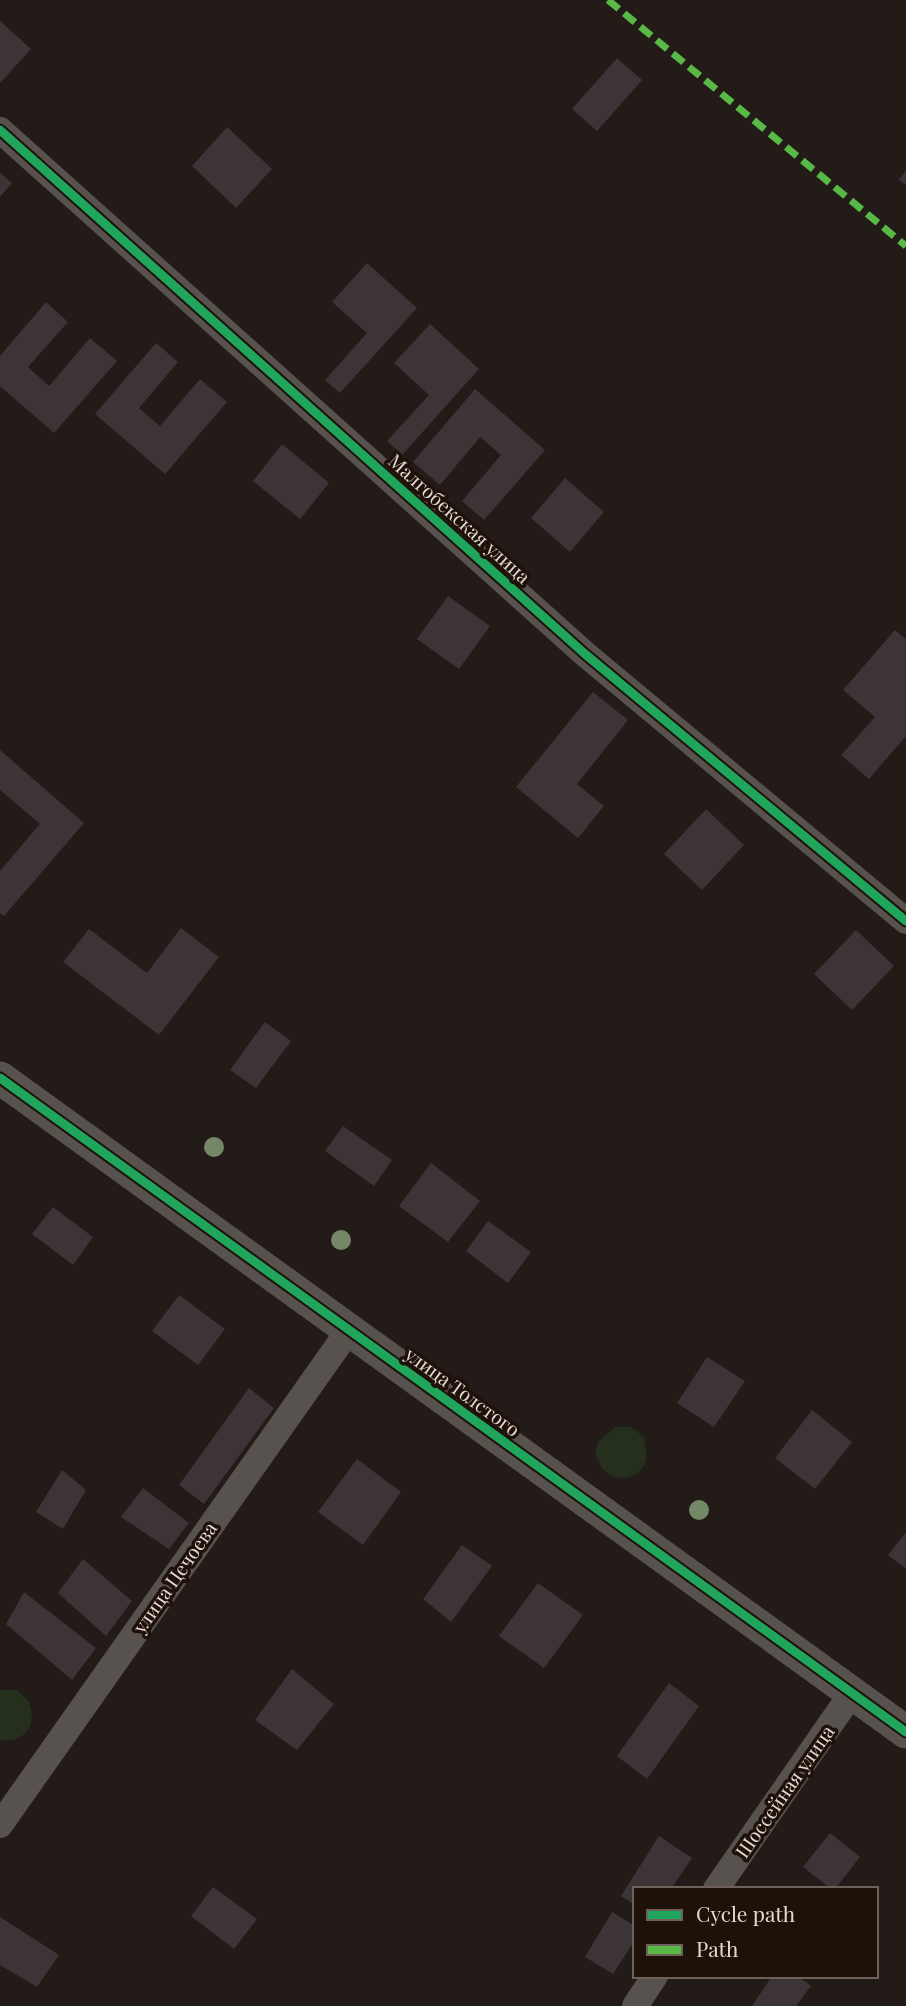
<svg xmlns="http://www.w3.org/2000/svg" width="906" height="2006" viewBox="0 0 906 2006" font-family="'Playfair Display',serif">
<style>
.green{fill:#242f1e}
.building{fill:#3c3437}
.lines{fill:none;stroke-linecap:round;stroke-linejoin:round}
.minor{stroke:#58524e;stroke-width:26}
.tertiary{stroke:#58524e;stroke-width:33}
.quiet{stroke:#58b947;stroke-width:7;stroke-dasharray:14 7;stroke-linecap:butt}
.cycleway-casing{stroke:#1e1109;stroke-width:13}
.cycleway{stroke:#20a55d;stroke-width:9}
.tree{fill:#748868}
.labels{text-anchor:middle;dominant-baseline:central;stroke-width:7;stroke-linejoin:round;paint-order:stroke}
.street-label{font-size:19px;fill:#e4dad4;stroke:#1e1109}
</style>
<rect width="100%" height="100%" fill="#231b17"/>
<path class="green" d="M615,1427H631L644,1437C645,1444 647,1453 646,1460C641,1480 614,1484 602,1468C599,1463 597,1457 595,1452L599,1441Z
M0,1690H16C20,1693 27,1698 29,1703C38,1726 24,1743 0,1740Z"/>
<path class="building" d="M0,21L31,49L0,83Z
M617,58L642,80L597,131L572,109Z
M227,127L272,169L236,208L192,166Z
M906,170V185L899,180Z
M0,173L12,183L0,197Z
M367,263L417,308L340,393L325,380L367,333L332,302Z
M46,302L68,322L28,367L49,386L90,338L117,361L54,433L0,386V356Z
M430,324L479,369L402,455L387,441L429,395L394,363Z
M156,343L178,362L139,408L160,426L200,379L227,402L165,474L95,414Z
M475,389L545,450L484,520L462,501L501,455L480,437L440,485L413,462Z
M282,444L329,483L300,519L253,481Z
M565,478L604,512L570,552L531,518Z
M448,596L490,626L459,669L417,639Z
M895,630L906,639V736L869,779L841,755L875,717L843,690Z
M593,692L628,720L577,784L604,806L578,838L516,787Z
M0,750L84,823L4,916L0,913V871L40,824L0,790Z
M706,809L744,845L702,890L664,854Z
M181,928L219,957L159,1035L63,962L89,929L147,973Z
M856,930L894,966L852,1010L814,974Z
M265,1022L291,1041L256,1088L230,1070Z
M343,1126L392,1160L374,1186L325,1151Z
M431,1163L480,1201L448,1242L399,1206Z
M53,1207L93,1237L73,1265L32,1234Z
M488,1221L531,1252L508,1283L466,1251Z
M179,1295L225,1329L198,1365L152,1331Z
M707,1357L745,1381L714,1427L677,1403Z
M249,1388L274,1408L204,1504L179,1485Z
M812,1410L852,1442L815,1489L775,1458Z
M357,1459L401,1492L363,1545L318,1512Z
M62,1470L86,1490L63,1529L36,1512Z
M143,1488L189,1523L169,1549L121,1517Z
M906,1532V1569L888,1555Z
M462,1545L492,1566L451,1622L423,1599Z
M83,1559L132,1601L106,1636L58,1593Z
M538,1583L583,1615L544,1668L499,1636Z
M24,1592L96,1648L72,1680L6,1624Z
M292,1669L334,1704L297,1750L255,1720Z
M669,1683L699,1706L647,1779L617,1756Z
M830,1833L860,1857L835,1889H831L803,1867Z
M659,1836L692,1858L671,1889H635V1905L621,1896Z
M213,1887L257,1919L234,1949L191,1916Z
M612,1912L635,1926V1940L613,1974L585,1957Z
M0,1917L59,1955L37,1987L0,1965Z
M772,1976H798L811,1986L796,2006H752Z"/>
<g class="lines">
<path class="minor" d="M0,130L585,654L906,921
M0,1825L349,1330
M716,1889L852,1693
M635,2006L655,1976"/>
<path class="tertiary" d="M0,1078L906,1732"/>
<path class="quiet" d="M608,0L906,246"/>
<defs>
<path id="cycleway" d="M0,130L585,654L906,921
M0,1078L906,1732"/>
</defs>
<use href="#cycleway" class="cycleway-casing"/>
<use href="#cycleway" class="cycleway"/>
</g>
<g class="tree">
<circle cx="214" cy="1147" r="10"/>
<circle cx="341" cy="1240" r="10"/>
<circle cx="699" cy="1510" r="10"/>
</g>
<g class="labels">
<g class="street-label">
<text transform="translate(460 518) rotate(42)">Малгобекская улица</text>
<text transform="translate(463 1391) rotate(36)">улица Толстого</text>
<text transform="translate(174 1577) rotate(-55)">улица Цечоева</text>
<text transform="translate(784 1791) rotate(-55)">Шоссейная улица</text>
</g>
</g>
<rect x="633" y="1887" width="245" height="91" fill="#1e1109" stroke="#6d615a" stroke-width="2"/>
<rect x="647" y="1910" width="35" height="10" fill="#20a55d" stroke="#6d615a" stroke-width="2"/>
<text x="696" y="1922" font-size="21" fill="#e4dad4">Cycle path</text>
<rect x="647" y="1945" width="35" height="10" fill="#58b947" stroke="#6d615a" stroke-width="2"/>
<text x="696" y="1957" font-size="21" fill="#e4dad4">Path</text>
</svg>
